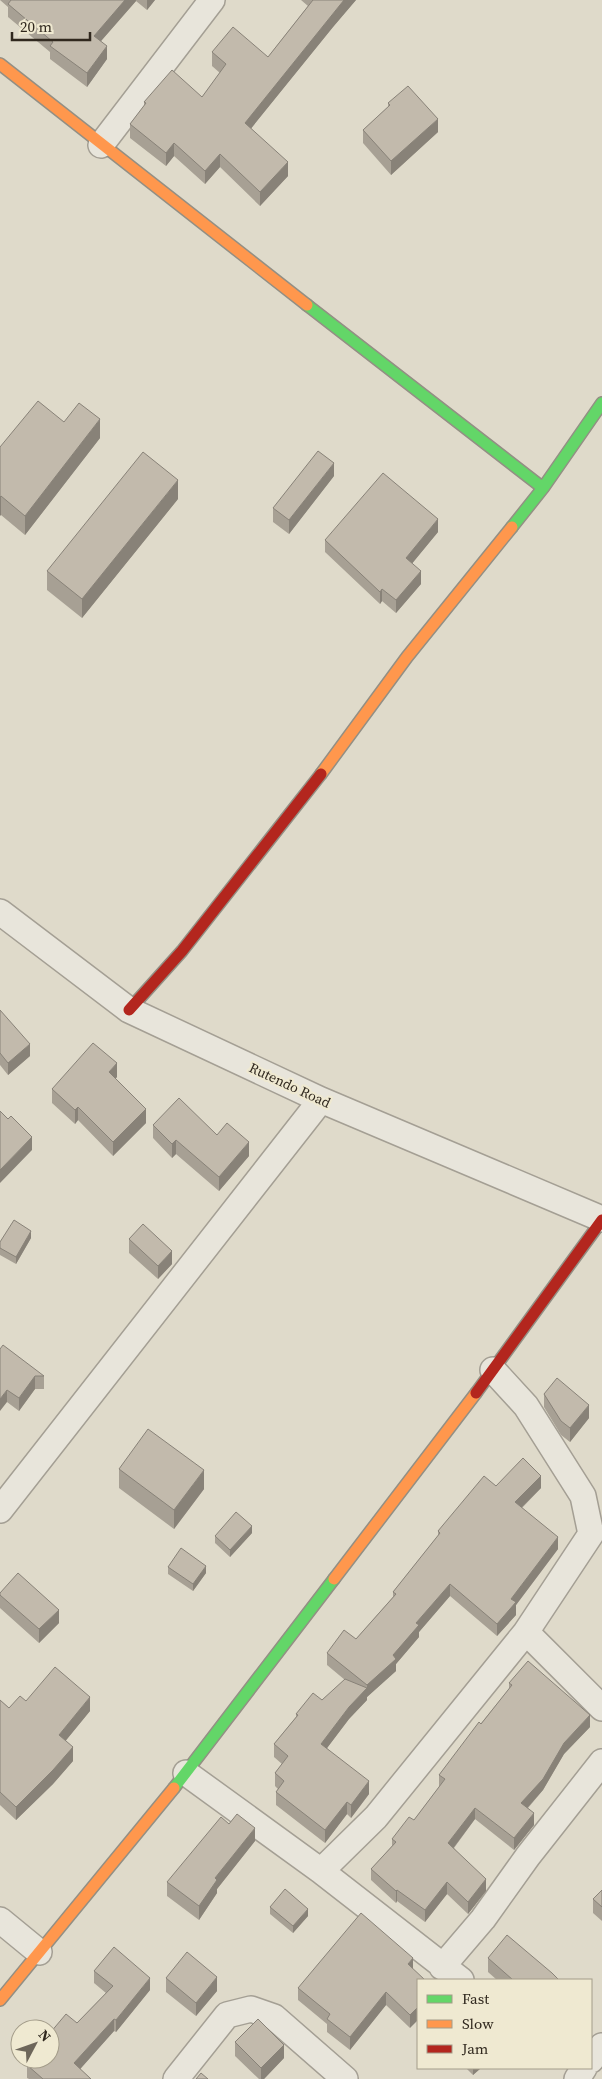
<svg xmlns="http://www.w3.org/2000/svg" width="602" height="2079" viewBox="0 0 602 2079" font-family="'Source Serif 4',serif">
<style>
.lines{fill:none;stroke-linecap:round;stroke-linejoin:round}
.street-casing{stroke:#a49f94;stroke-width:28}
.fast-casing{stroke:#938f84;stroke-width:14}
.slow-casing{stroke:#938f84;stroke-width:14}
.jam-casing{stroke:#938f84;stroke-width:14}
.street{stroke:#e8e5db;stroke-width:25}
.fast{stroke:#63d668;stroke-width:11}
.slow{stroke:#ff974d;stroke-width:11}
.jam{stroke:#b3261e;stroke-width:11}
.wall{fill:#a7a094}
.shaded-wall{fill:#888278}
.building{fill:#c2baac;stroke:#888278}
.labels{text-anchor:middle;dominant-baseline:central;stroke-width:4.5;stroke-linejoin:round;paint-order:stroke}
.street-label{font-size:14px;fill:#30281e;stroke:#efe9d1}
</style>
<rect width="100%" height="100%" fill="#dfdaca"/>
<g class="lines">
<defs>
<path id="street" d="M101,145L212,0
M0,912L129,1010L321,1100L602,1219
M493,1370L526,1406L583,1496L591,1534L526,1632L602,1708
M0,1510L321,1100
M186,1773L321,1871L461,1980
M321,1871L376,1817L526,1632
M0,1920L39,1952
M442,1967L483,1919L528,1856L602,1762
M591,2060L602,2046
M176,2079L227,2015L251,2009L274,2017L345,2079
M577,2079L584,2068"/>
<path id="fast" d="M307,305L543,488
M512,527L543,488L602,403
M174,1788L334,1579"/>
<path id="slow" d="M0,64L307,305
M321,774L407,657L512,527
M334,1579L476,1393
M0,2000L174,1788"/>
<path id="jam" d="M129,1010L182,951L321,774
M476,1393L602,1220"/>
</defs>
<use href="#street" class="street-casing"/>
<use href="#fast" class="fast-casing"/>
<use href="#slow" class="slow-casing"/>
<use href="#jam" class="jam-casing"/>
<use href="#street" class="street"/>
<use href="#fast" class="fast"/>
<use href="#slow" class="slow"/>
<use href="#jam" class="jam"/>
</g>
<path class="wall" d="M0,0H155L147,10L136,1L101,41L107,59L87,87L50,59V52L8,17V7Z
M301,0H356L333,27L251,128L288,176L260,206L220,167L205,184L174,156L166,166L130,138V124L144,106V102L202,97L220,73L212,66V52L268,57L308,6Z
M388,103L438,132L391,175L363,143V130L388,107Z
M64,422L100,438L25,535L1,515L0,447Z
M334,476L289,534L273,522V508Z
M178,499L82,618L47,590V571Z
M438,532L412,563L421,584L396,613L382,601L380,604L325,552V540Z
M0,1010L30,1056L8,1075L0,1065Z
M117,1077L115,1079L146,1123L113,1156L78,1120L75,1124L52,1103V1089Z
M153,1125L249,1156L219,1191L176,1154L172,1158L153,1138Z
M31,1238L16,1264L0,1255V1242Z
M129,1239L172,1264L158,1279L129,1253Z
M0,1349L44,1376V1389H35L19,1411L7,1402Z
M544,1394L589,1418L570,1442L561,1435L544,1407Z
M119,1469L204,1489L174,1529L119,1488Z
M496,1486L541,1488L522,1508L558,1549L516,1605V1615L497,1636L450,1596L419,1632V1637L396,1664V1671L367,1697V1700L349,1719L327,1748L369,1794L351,1818L347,1814L325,1843L276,1805V1792L278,1789L275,1786V1773L282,1764L274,1757V1744L296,1717V1714L322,1700L345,1680L327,1665V1653L356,1639L393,1597V1592L438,1536V1531Z
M252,1533L230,1557L215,1543V1536Z
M168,1567L206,1573L193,1591L168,1574Z
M0,1593L59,1623L39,1643L0,1608Z
M509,1683L590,1727L564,1754L543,1790L528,1808L534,1825L514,1850L475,1819L454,1848L486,1891L468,1914L447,1894L425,1922L397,1901L396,1903L371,1880V1869L392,1846V1839L414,1820L439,1787V1775L509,1689Z
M0,1700L9,1708L26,1701L90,1711L65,1741L73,1761L53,1784L16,1820L0,1805Z
M229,1824L255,1841L217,1889V1893L199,1920L167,1896V1882Z
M602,1890V1921L593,1913V1899Z
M270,1907L308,1916L293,1933L270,1914Z
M488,1958L559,1980H497L488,1972Z
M413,1969L410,2028L386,2005L350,2050L327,2032V2024L298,2000V1988Z
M94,1971L150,1990L116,2032L114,2031L80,2069L91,2079H29L27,2078V2065L50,2059V2033L77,2023L106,1993L94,1983Z
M166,1978L217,1991L196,2016L166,1992Z
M235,2042L284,2058L264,2079H259L235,2056Z
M466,2068H481L473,2075Z"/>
<path class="shaded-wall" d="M125,0H136V1L94,49V36Z
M147,0H155L147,10Z
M344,0H356L333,27L245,136V123Z
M107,46V59L87,87V73Z
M438,119V132L391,175V161Z
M174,143V156L166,166V153Z
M220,154V167L205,184V171Z
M288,162V176L260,206V192Z
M100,419V438L25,535V516Z
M334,463V476L289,534V520Z
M178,480V499L82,618V599Z
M1,496V515L0,516V497Z
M438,519V532L406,571V558Z
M421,571V584L396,613V600Z
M382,589V601L380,604V592Z
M30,1044V1056L8,1075V1063Z
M117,1063V1077L109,1086V1072Z
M78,1107V1120L75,1124V1110Z
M146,1109V1123L113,1156V1142Z
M32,1137V1150L0,1183V1170Z
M176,1140V1154L172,1158V1144Z
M249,1142V1156L219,1191V1177Z
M31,1231V1238L16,1264V1257Z
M172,1251V1264L158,1279V1266Z
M35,1376V1389L19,1411V1398Z
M7,1390V1402L0,1411V1399Z
M589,1405V1418L570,1442V1428Z
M204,1470V1489L174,1529V1510Z
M541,1476V1488L515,1514V1502Z
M252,1526V1533L230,1557V1550Z
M558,1537V1549L516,1605V1615L497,1636V1624L511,1599Z
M206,1566V1573L193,1591V1584Z
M450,1584V1596L419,1632V1637L396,1664V1671L367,1697V1685L393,1655L416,1623Z
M59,1610V1623L39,1643V1629Z
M367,1688V1700L349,1719L321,1756V1744L349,1707Z
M90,1697V1711L59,1749V1735Z
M590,1715V1727L564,1754L543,1790L521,1815V1803L564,1743Z
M73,1747V1761L53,1784L16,1820V1807Z
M369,1781V1794L351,1818V1805Z
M347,1802V1814L325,1843V1830Z
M475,1808V1819L448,1855V1843Z
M534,1813V1825L514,1850V1838Z
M255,1828V1841L217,1889V1893L199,1920V1906L215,1878Z
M486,1879V1891L468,1914V1902Z
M447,1882V1894L425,1922V1910Z
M397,1890V1901L396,1903V1891Z
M308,1909V1916L293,1933V1926Z
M413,1958V1970L408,1964Z
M217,1977V1991L196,2016V2003Z
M150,1978V1990L116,2032V2020Z
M386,1992V2005L350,2050V2037Z
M418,2007V2020L410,2028V2015Z
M114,2019V2031L74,2076V2063Z
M284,2045V2058L264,2079H261V2068Z
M473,2068H481L473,2075Z"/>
<path class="building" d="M11,0H125L94,36L107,46L87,73L50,46L53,42L8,4Z
M313,0H344L245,123L288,162L260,192L220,154L205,171L174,143L166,153L130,124L146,103L144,102L172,70L202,97L226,64L212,52L233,27L268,57Z
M408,86L438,119L391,161L363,130L390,105L388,103Z
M38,401L64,422L79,403L100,419L25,516L1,496L0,497V447Z
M318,451L334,463L289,520L273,508Z
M143,452L178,480L82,599L47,571Z
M383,473L438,519L406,558L421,571L396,600L382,589L380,592L325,540Z
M0,1010L30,1044L8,1063L0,1053Z
M93,1043L117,1063L109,1072L146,1109L113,1142L78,1107L75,1110L52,1089Z
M179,1098L217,1135L227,1123L249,1142L219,1177L176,1140L172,1144L153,1125Z
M0,1111L8,1119L11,1116L32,1137L0,1170Z
M14,1220L31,1231L16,1257L0,1248V1242Z
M143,1224L172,1251L158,1266L129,1239Z
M3,1345L44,1376H35L19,1398L7,1390L0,1399V1349Z
M557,1378L589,1405L570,1428L561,1421L544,1394Z
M148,1429L204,1470L174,1510L119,1469Z
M523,1458L541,1476L515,1502L558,1537L511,1599L516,1602L497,1624L450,1584L416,1623L419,1625L393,1655L396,1659L367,1685L327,1653L344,1630L356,1639L396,1594L393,1592L440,1533L438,1531L484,1476L496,1486Z
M236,1512L252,1526L230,1550L215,1536Z
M181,1548L206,1566L193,1584L168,1567Z
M18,1573L59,1610L39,1629L0,1595V1593Z
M528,1661L590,1715L564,1743L543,1779L521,1803L534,1813L514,1838L475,1808L448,1843L486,1879L468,1902L447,1882L425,1910L397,1890L396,1891L371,1869L396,1842L392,1839L409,1817L414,1820L445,1779L439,1775L479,1722L481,1724L512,1685L509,1683Z
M55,1667L90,1697L59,1735L73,1747L53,1770L16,1807L0,1792V1700L9,1708L20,1696L26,1701Z
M345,1679L367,1688L349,1707L321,1744L369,1781L351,1805L347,1802L325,1830L276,1792L284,1781L275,1773L288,1756L274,1744L298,1715L296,1714L313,1693L322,1700Z
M237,1814L255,1828L215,1878L217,1880L199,1906L167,1882L221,1817L229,1824Z
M285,1889L308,1909L293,1926L270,1907Z
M602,1890V1907L593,1899Z
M361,1913L413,1958L408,1964L425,1980H418V2007L410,2015L386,1992L350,2037L327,2019L330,2014L298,1988Z
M507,1935L552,1973L559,1980H513L488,1958Z
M114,1947L150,1978L116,2020L114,2019L74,2063L91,2079H43L27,2065L33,2059H50V2039L51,2038L50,2037V2033L66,2014L77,2023L113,1986L94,1971Z
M187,1952L217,1977L196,2003L166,1978Z
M258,2019L284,2045L261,2068L235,2042Z
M201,2073L208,2079H196Z"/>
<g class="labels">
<g class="street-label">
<text transform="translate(290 1085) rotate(25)">Rutendo Road</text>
</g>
</g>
<rect x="417" y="1979" width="175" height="90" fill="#efe9d1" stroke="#a39c89"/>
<rect x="427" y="1995" width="25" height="8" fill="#63d668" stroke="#a39c89"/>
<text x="462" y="2004" font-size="15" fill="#30281e">Fast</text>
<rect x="427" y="2020" width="25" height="8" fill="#ff974d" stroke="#a39c89"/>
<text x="462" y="2029" font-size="15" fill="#30281e">Slow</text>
<rect x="427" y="2045" width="25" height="8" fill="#b3261e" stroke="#a39c89"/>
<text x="462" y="2054" font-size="15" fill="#30281e">Jam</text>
<g transform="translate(35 2044) rotate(49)"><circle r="24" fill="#efe9d1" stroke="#a39c89"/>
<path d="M0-4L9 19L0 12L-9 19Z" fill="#6d665a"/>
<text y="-8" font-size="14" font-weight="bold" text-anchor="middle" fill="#30281e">N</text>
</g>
<path d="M12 32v8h78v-8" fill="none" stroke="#30281e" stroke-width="2.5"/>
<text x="20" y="32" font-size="15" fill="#30281e" stroke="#efe9d1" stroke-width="4" paint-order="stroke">20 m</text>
</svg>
